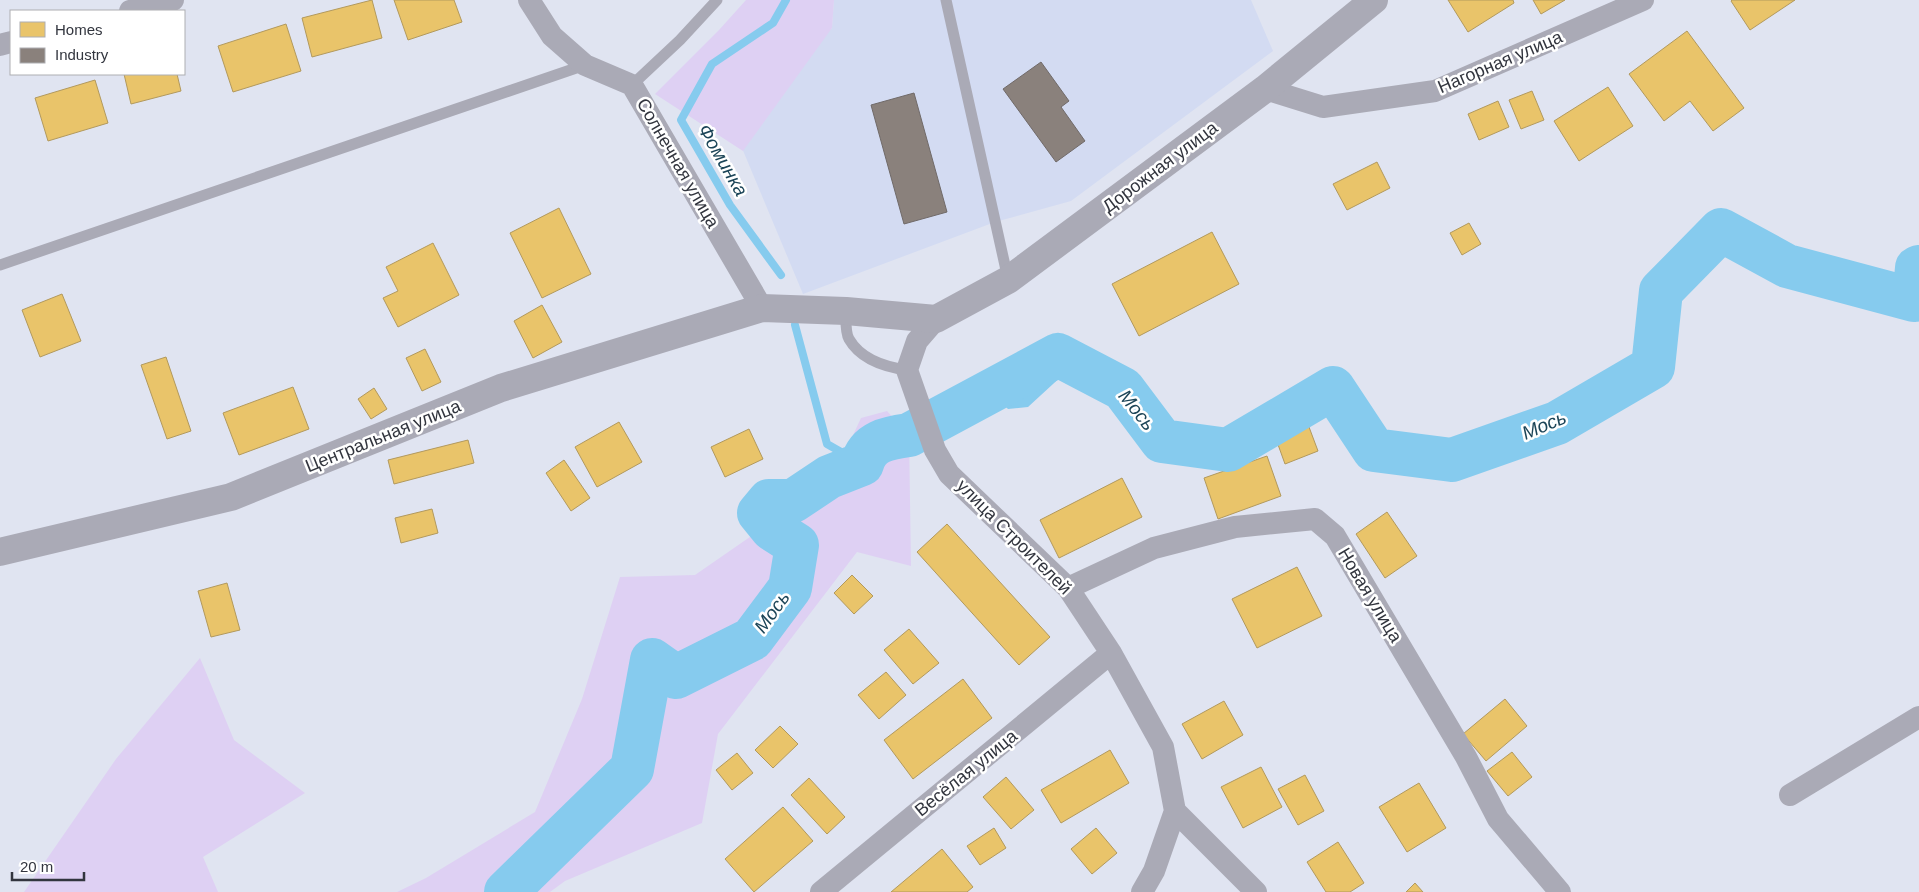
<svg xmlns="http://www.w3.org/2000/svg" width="1919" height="892" viewBox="0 0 1919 892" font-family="Helvetica,sans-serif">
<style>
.built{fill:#d3dbf2}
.green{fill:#ded0f3}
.water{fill:#86cbee}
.homes{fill:#e9c46a;stroke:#b2995d}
.industry{fill:#8a817c;stroke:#706a69}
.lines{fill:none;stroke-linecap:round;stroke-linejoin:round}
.stream{stroke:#86cbee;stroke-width:8}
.river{stroke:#86cbee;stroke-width:44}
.service{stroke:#aaaab6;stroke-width:11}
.minor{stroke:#aaaab6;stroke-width:22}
.tertiary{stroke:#aaaab6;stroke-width:28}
.labels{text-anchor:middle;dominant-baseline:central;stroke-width:5;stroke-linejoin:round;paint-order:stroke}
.street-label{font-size:18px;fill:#32353e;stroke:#fff}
.water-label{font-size:19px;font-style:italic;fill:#1c4558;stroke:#fff}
</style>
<rect width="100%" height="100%" fill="#e0e4f1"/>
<path class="built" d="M834,0H1251L1273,51L1071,201L995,222L803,294L729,117L832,28Z"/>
<path class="green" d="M746,0H834L832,28L743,151L655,94L719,30Z
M887,411L909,435L911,566L857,552L718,734L702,823L565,881L550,892H397L426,878L535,812L582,699L620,577L695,575L832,480L861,418Z
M200,658L234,740L305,793L203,857L218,892H24L116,759Z"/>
<path class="water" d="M1051,350L1048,362L1062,367L1065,373L1028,407L1008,409L1001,402L1006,394L1002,374L1027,354Z"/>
<path class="homes" d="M372,0L382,38L312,57L302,18Z
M394,0H454L462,22L408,40Z
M1448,0H1513L1514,3L1468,32Z
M1533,0H1565L1541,14Z
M1732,0H1795L1750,30L1731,1Z
M286,24L301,71L233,92L218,46Z
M1687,31L1744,108L1713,131L1690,101L1664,121L1629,74Z
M124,74H177L181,91L131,104Z
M95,80L108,123L48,141L35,98Z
M1608,87L1633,126L1579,161L1554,121Z
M1532,91L1544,120L1521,129L1509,100Z
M1498,101L1509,127L1479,140L1468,114Z
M1377,162L1390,188L1347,210L1333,184Z
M559,208L591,274L542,298L510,233Z
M1469,223L1481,244L1462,255L1450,233Z
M1212,232L1239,284L1139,336L1112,284Z
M433,243L459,295L398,327L383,298L398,291L386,267Z
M62,294L81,341L40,357L22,310Z
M542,305L562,342L533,358L514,321Z
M425,349L441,382L422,391L406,358Z
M166,357L191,431L167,439L141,365Z
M293,387L309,429L239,455L223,413Z
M374,388L387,409L371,419L358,399Z
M619,422L642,462L597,487L575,447Z
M1309,427L1318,451L1285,464L1276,439Z
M749,429L763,459L725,477L711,447Z
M468,440L474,463L394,484L388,460Z
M1267,456L1281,496L1218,519L1204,478Z
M564,460L590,498L571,511L546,473Z
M1122,478L1142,517L1059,558L1040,520Z
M432,509L438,533L401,543L395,518Z
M1387,512L1417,556L1385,578L1356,534Z
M947,524L1050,637L1019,665L917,552Z
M1297,567L1322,616L1257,648L1232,599Z
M852,575L873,596L854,614L834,593Z
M227,583L240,630L211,637L198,591Z
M909,629L939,663L913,684L884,650Z
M886,672L906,695L879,719L858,695Z
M963,679L992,718L913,779L884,740Z
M1505,699L1527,726L1486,761L1463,734Z
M1224,701L1243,735L1202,759L1182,724Z
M780,726L798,744L773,768L755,750Z
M1110,750L1129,783L1061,823L1041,790Z
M1512,752L1532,777L1508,796L1487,771Z
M737,753L753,773L732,790L716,770Z
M1261,767L1282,807L1243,828L1221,787Z
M1305,775L1324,811L1298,825L1278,789Z
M1006,777L1034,810L1011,829L983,797Z
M809,778L845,817L827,834L791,795Z
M1419,783L1446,828L1407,852L1379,807Z
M783,807L813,841L754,892L725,859Z
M994,828L1006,848L980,865L967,846Z
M1096,828L1117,853L1092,874L1071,849Z
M1338,842L1364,883L1350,892H1326L1307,862Z
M942,849L973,887L967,892H891Z
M1415,883L1423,892H1406Z"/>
<path class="industry" d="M1041,62L1069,101L1061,107L1085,141L1056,162L1003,89Z
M914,93L947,212L904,224L871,105Z"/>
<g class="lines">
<path class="stream" d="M781,275L730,205L681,120L712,64L773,23L786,0
M795,325L827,444L862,464"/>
<path class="river" d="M506,892L632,769L652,660L676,677L752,639L790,588L797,545L772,529L759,513L769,501H793L829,477L862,464C868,441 888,438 909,435L1058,355L1123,389L1162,441L1228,450L1333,388L1374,450L1452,460L1557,423L1653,367L1661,291L1721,230L1787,266L1914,300L1917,268L1919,267"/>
<path class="service" d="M946,0L1008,279
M632,85L680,40L717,0
M0,265L585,65
M846,311C846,319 845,332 849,339C861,360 885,367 907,370"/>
<path class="minor" d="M529,0L552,36L585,65L632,85L762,308
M130,11L173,0
M0,45L11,42
M1265,89L1323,107L1435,91L1643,0
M936,319L917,341L907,370L935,450L949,474L1068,588L1111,653L1163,747L1175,811L1154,871L1142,892
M1068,588L1154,548L1235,527L1315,519L1335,536L1466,757L1498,819L1560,892
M1790,795L1919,717
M1175,811L1256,892
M821,892L1111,653"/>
<path class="tertiary" d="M0,552L231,497L501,388L762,308L846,311L936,319L1008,280L1265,89L1374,0"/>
</g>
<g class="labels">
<g class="street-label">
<text transform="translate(1500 62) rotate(-23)">Нагорная улица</text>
<text transform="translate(678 163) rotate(60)">Солнечная улица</text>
<text transform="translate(1160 167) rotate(-37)">Дорожная улица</text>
<text transform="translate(383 436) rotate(-22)">Центральная улица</text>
<text transform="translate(1014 537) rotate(45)">улица Строителей</text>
<text transform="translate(1370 595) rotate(59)">Новая улица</text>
<text transform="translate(966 773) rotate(-39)">Весёлая улица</text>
</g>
<g class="water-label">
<text transform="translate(723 160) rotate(60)">Фоминка</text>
<text transform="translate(1137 410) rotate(51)">Мось</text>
<text transform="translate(1544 425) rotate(-23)">Мось</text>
<text transform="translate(772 612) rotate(-54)">Мось</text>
</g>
</g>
<rect x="10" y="10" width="175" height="65" fill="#ffffff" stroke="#adaeb2"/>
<rect x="20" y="22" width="25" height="15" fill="#e9c46a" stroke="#adaeb2"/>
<text x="55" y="35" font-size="15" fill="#32353e">Homes</text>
<rect x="20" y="48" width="25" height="15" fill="#8a817c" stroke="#adaeb2"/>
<text x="55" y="60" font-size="15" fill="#32353e">Industry</text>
<path d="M12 872v8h72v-8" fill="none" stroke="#32353e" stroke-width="2.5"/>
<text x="20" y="872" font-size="15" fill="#32353e" stroke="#ffffff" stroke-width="4" paint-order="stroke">20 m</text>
</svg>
